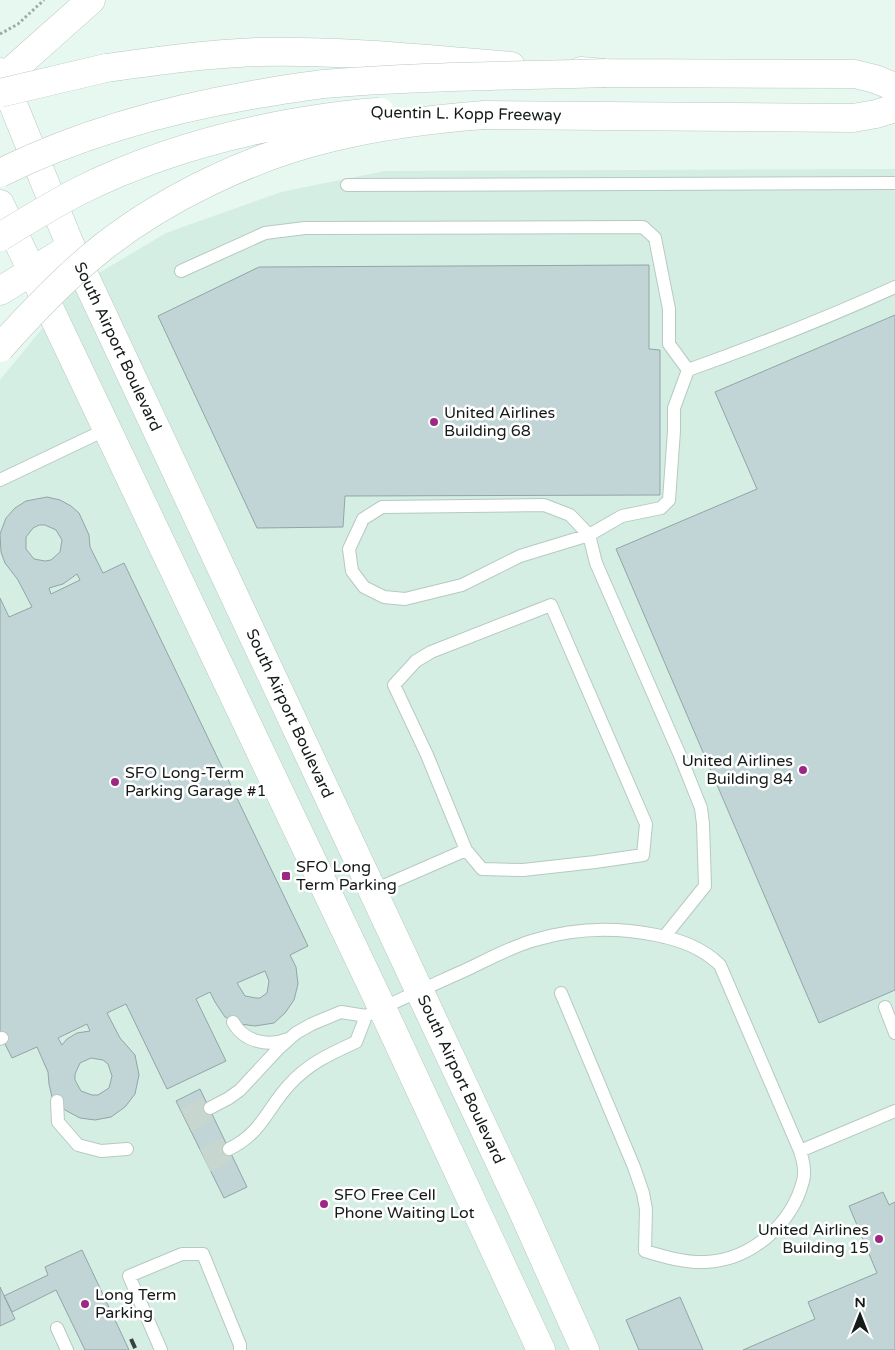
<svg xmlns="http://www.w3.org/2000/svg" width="895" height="1350" viewBox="0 0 895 1350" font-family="'Varela Round',sans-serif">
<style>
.built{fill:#d4eee3}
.building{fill:#c1d4d6;stroke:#92a5a6;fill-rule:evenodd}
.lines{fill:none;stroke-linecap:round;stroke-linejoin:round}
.street-tunnel{stroke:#c7d7d0;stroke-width:25;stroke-dasharray:25 12;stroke-linecap:butt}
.lane-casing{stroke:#b7c9c1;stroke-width:14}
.secondary-casing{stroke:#b7c9c1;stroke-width:29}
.highway-casing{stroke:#b7c9c1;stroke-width:29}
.path{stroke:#9eaca6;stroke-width:3;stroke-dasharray:2.5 2.5;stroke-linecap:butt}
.lane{stroke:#fff;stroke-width:12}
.secondary{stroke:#fff;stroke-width:28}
.highway{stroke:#fff;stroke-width:28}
.rail{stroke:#39413d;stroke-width:4;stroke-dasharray:10 5;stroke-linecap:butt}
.highway-bridge-casing{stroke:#b7c9c1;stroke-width:29;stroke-linecap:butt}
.highway-bridge{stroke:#fff;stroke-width:28}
.poi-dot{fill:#9d2884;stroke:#fff;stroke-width:2}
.labels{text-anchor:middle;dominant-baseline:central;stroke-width:5;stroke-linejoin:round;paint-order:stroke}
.street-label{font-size:16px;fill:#151b18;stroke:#fff}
.poi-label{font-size:16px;fill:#151b18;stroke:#fff;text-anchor:start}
</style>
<rect width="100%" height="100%" fill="#e6f8f0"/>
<path class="built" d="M895,169V1350H0V380L77,286L166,233L281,192L385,171Z"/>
<path class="building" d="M649,265V349L660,350V495L345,496L343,527L257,528L158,316L259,267Z
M895,315V990L819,1023L616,549L757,489L715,392Z
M47,497L60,500L71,506L79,513L89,535L90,547L103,573L124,563L308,946L290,955L296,967L298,984L294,1000L285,1013L274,1023L255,1026L240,1024L225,1017L215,1002L210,992L196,999L226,1061L167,1089L126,1004L107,1013L120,1038L135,1055L139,1075L135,1094L125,1107L111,1117L95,1120L80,1118L65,1110L52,1097L49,1084L48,1072L37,1047L12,1058L0,1034V598L9,617L32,607L18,580L5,563L1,552L0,534L6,518L15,508L26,501ZM39,525H45L56,530L62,540L60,552L51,560L45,561L34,559L26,549V537L33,528ZM77,574L80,580L51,594L49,588L63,584ZM265,971L269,981L267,993L260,998H256L245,996L237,983ZM87,1024L90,1031L77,1033L67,1039L62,1045L58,1038ZM91,1058L103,1060L108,1064L112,1076L109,1088L98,1095H92L81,1091L75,1080V1074L80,1063Z
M200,1089L247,1187L224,1198L176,1101Z
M883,1192L889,1205L895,1202V1350H743L815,1319L808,1302L877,1273L849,1206Z
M82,1250L123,1337L129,1350H85L56,1290L12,1312L4,1296L48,1275L45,1267Z
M0,1287L15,1319L0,1326Z
M680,1297L703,1350H639L626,1320Z"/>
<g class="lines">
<path class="street-tunnel" d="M186,1120L210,1108
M205,1160L229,1149"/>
<defs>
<path id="lane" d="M347,185L895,183
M181,271L265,233L305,228L643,227L655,238L669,309V344L688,370
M688,370C758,345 827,318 895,287
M0,480L107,429
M551,605L646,824L643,855L595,862L523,870L482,869L466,850L427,755L394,685L416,661L431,652Z
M372,891L466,850
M664,937L705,886L703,824L701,808L679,753L596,563L589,535L570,515L544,505L382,507L363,519L349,549L352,571L364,587L384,597L405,599L462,585L520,556L589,535L622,516L661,508L669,500L674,431V408L688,370
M885,1007L895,1033
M233,1022C244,1042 268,1047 288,1039
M0,1039L2,1038
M57,1101L58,1122L78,1145L101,1151L127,1149
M210,1108L229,1098L240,1090L279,1048L296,1033L312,1024L341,1012L366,1016C396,1001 428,987 459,973C484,962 509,947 535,940C574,928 616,927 656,935C680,940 701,947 720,965L800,1151C803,1160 806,1171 803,1181C792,1224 751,1260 706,1262C685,1263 665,1257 645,1251L646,1209L643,1193L634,1167L561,993
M229,1149C262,1133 266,1110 289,1085C309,1063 330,1054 356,1042L366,1016
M800,1151L895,1111
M57,1328L67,1350
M161,1350L129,1276L182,1254H203L240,1345V1350"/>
<g id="secondary">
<path id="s1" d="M0,72L71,247L524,1214L585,1350"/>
<path d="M0,81L91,0"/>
<path d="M0,204L376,995L541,1350"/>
</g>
<path id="highway" d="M106,68C156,61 206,54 257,52C342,50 427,59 511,66
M581,71L605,73L855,74L875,79L895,87
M484,115L853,118L876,114L895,108
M0,291L71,247"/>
</defs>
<use href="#lane" class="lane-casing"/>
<use href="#secondary" class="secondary-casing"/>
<use href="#highway" class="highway-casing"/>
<path class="path" d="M0,34L18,24L44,0"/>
<use href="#lane" class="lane"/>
<use href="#secondary" class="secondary"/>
<use href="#highway" class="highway"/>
<path class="rail" d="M131,1339L136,1350"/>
<defs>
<path id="highway-bridge" d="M0,93L106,68
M0,173C79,134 165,110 252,95C275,91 299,87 323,84C416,76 511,76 605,73
M0,237C26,221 52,205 79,191C147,157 223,135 297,122C324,118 352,113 380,112
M0,348C32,312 65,277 103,247C167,197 251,157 330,138C381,125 432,119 484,115"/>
</defs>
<use href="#highway-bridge" class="highway-bridge-casing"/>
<use href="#highway-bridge" class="highway-bridge"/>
</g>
<g class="poi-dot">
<circle cx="434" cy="422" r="5"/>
<circle cx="803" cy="770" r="5"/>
<circle cx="115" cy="782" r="5"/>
<rect x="281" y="871" width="10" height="10" rx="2.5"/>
<circle cx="324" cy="1204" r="5"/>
<circle cx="879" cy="1239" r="5"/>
<circle cx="85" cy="1304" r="5"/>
</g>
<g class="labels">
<g class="street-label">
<text transform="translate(466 114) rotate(1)">Quentin L. Kopp Freeway</text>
<text stroke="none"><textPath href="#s1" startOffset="299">South Airport Boulevard</textPath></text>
<text stroke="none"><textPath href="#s1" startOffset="704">South Airport Boulevard</textPath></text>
<text stroke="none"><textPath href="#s1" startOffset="1108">South Airport Boulevard</textPath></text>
</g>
<g class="poi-label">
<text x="444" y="413">United Airlines<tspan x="444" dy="18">Building 68</tspan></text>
<text x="793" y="761" text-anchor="end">United Airlines<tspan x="793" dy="18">Building 84</tspan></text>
<text x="125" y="773">SFO Long-Term<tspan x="125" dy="18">Parking Garage #1</tspan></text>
<text x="296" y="867">SFO Long<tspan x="296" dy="18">Term Parking</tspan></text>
<text x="334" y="1195">SFO Free Cell<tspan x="334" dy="18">Phone Waiting Lot</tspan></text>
<text x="869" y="1230" text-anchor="end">United Airlines<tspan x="869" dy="18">Building 15</tspan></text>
<text x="95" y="1295">Long Term<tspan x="95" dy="18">Parking</tspan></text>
</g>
</g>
<g transform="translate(860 1315)" stroke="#ffffff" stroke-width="4" paint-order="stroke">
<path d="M0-4L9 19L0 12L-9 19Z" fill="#151b18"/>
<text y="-8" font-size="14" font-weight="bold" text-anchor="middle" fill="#151b18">N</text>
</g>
</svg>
